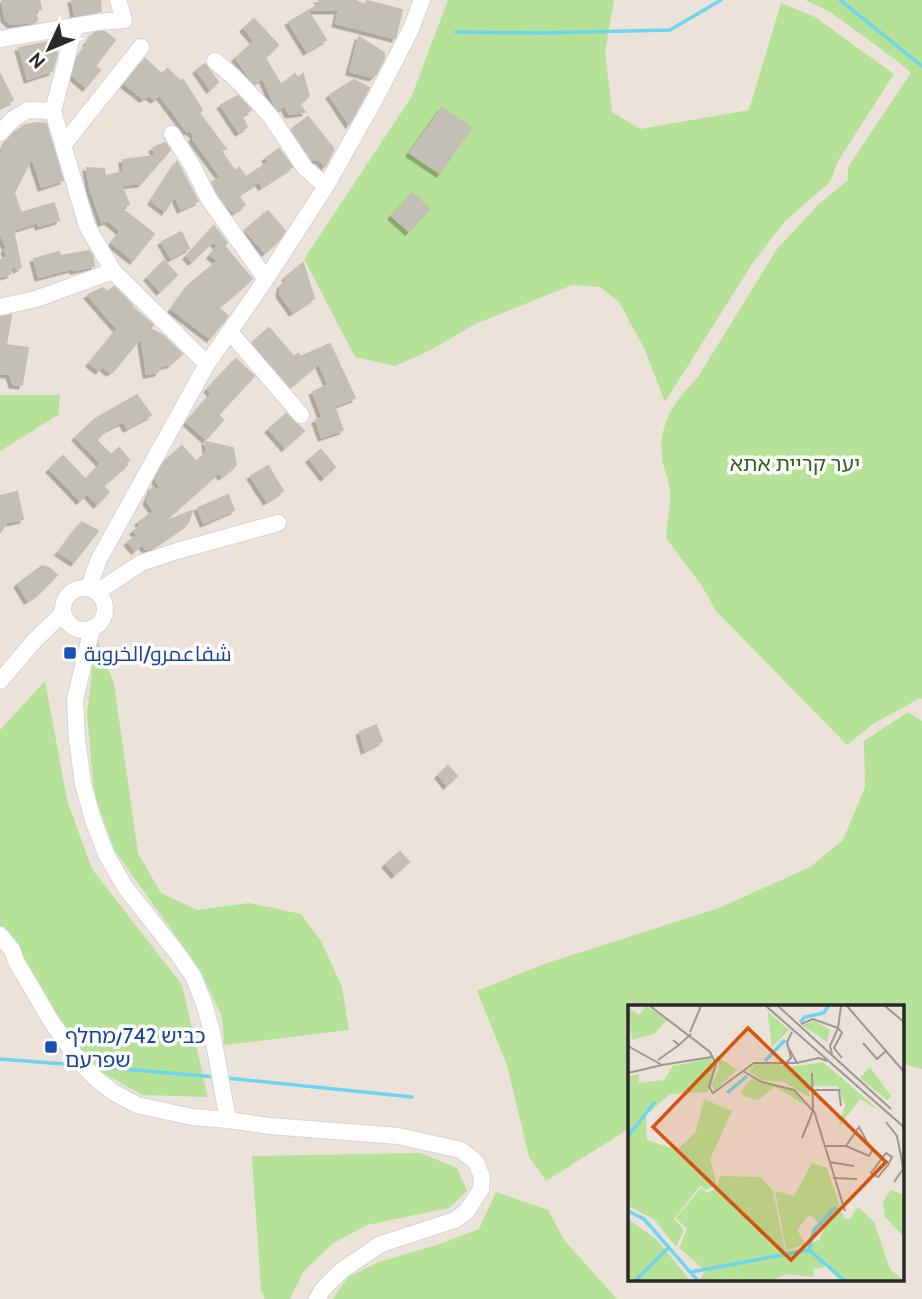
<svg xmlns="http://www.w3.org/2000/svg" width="922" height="1299" viewBox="0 0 922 1299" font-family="Cabin,Cairo,'Noto Sans Hebrew',sans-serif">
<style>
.green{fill:#b6e297}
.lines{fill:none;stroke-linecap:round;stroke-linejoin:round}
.stream{stroke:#6dd5ed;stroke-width:3.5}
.building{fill:#c3beb6;stroke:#c6beb4;stroke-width:2;filter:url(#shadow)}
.street-casing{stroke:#d0d4e2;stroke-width:18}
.street{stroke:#fff;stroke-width:16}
.transit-dot{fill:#1a4fb4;stroke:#fff;stroke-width:2.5}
.labels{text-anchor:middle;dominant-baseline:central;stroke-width:7;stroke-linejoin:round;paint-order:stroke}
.park-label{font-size:21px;fill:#2f641a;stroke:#fff}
.transit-label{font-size:21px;fill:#164399;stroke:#fff;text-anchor:start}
.inset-river{fill:none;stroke:#6dd5ed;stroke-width:3.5}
.inset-road{fill:none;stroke:#9d9893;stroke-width:2}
.view{fill:#d5540f;fill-opacity:0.15;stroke:#d5540f;stroke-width:3.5}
.inset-edge{fill:none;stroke:#292929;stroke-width:3.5}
</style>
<defs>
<filter id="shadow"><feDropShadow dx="-3.5" dy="3.5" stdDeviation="0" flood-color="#0004"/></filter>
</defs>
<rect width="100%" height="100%" fill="#ebe2da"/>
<path class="green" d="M448,0H614L605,52L612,112L640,129L749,110L781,3L815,17L894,74L838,161L830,182L785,221L752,264L665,402L644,348L619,302L600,287L572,285L475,324L429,351L395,366L355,357L304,259L411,98Z
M805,0H922V699L920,698L873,724L847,745L716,611L702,586L666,538C667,523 671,505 670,490C669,481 665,472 663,463C657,425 672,404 698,377L777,249L819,204L848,180V167L911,73L896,60L830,12Z
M0,395H60L58,415L0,451Z
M96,635L114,684L138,853L161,893L197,910L249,903L301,914L321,941L342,987L349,1030L224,1045L222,1017L200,970L115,851L94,794L87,714Z
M45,681L67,800L92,869L182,985L208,1097L142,1095L100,1071L60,1032L11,943L0,927V730Z
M908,712L922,721V1069L903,1064V1007H630V1128L546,1181L529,1157L507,1065L477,991L547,963L719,908L810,867L843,840L865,787L864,741Z
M420,1153L457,1168L467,1191L449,1208L367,1225L332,1244L303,1272L290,1299H265L261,1290L252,1156Z
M496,1192L548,1210L564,1240L617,1299H333L348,1277L379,1262L443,1243L479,1229Z"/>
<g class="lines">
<path class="stream" d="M840,0L922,66
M456,32L541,33L670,30L721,0
M0,1059L76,1065
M90,1066L215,1077
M226,1078L412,1097"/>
</g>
<path class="building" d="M2,0H39L41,9L34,11L37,18L36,22L11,24L5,18Z
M72,0H100L101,11L75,15Z
M319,0H353L366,5L367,1L402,10L396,35L395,38L336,23L339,10H310L321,3Z
M308,11L326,40L307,51L289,22Z
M254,19L278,45L265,58L281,85L295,74L298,78L303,74L309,96L299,104L305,112L289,114L285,106L278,109L275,105L263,78L254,83L236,58L255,41L244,28Z
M99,32H105L115,40L95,66L100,70L86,87L73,76L78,57L88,44L87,43L94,33Z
M359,37L384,53V58L376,74L372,77L350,71Z
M58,40L55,49L57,54L52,71L28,79L19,48Z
M145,59L163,75L167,69L181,81L183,80L202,110L199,113L226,149L220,150L235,171L239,168L246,177L269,162L266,158L279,149L292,167L262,186L259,181L238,195L245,205L234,212L227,206L218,194L212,182L221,177L193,139L195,135L188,129L187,131L160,95L154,99L149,95L143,98L125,84Z
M205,64L218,82L210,89L197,70Z
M0,74L13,100L0,107Z
M354,80L369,88L349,124L330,95Z
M238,96L251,110L241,115L247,127L239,132L221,105Z
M442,108L471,128L440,173L410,153Z
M308,117L333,148V151L325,166L320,160H312L292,129Z
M38,123L46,124L63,180L42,187L32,157L14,193L21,213L54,203L59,220L39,226L38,222L13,230L21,267L17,269L16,266L11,268L10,274L0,277V260L8,257L5,250L7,248L0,233V156L8,140L15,132L25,125Z
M165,143L170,150L141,183L121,185L129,204L121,208L154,234L133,260L112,243L121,231L108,220L102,222L92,193H91L87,168L104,169L105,176L124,172L123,160L156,156L153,148Z
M177,162L198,201L181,209L175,195L165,211L152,201Z
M413,193L429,209L409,231L392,216Z
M268,211L285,231L279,240L265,252L245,230Z
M214,226L227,243L224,246L252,279L218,308L228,316L210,338L172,309L190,284L218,261L211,255L218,246L213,241L192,261L187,256Z
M181,232L189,248L171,258L162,242Z
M89,251L92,255L94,266L74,270L73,268L39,277L34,259L59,252L60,256Z
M164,261L177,275L160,291L148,277Z
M303,263L314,298L293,312L280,294L281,286L288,279L286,277Z
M114,287L132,305L131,306L153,325L150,329L162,335L182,354L170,364L160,366L158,372L147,374L141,337L116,368L110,372L102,366L99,370L90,363L118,329L88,295L103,288L107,292Z
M11,315L6,345L28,348L22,385L13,384L10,374L0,373V317Z
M269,328L294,357L298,354L300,357L330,344L355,398L334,406L343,430L322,437L316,420L323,418L313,392L329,385L319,363L290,387L253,342Z
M236,359L254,376L218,415L223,420L206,439L187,422L212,393L208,389Z
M137,395L151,415L127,428L123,421L107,429L96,440L111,455L119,448L129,460L126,463L127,465L103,486L109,492L97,504L87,493L80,500L50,469L63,456L86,480L101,463L76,437L95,419Z
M286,414L304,431L285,447L269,429Z
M206,442L233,448L236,465L222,476L219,472L162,523L192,511L188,523L153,547L146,549L142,544L135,550L128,542L138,535L134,531L141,525L139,522L154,511L147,501L153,487L156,491L161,488L156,480L165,461L182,446L196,462L207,452Z
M321,450L335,467L324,477L310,459Z
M268,466L283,491L267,501L251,476Z
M17,492L23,519L11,522L9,520L0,532V496Z
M228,495L234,510L204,523L198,508Z
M82,522L98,531L74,562L59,552Z
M42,566L49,568L57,575L40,592L28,600L18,584Z
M376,725L382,741L365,750L360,732Z
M448,766L457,776L447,785L439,775Z
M400,852L409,862L395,874L386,864Z"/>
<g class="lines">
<defs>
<path id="street" d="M0,39L98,22L124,20L118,0
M215,61L233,76L257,101L271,117L305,168L326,186
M53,111L75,26
M0,133L13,119L28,110L53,111L87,226L113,271L207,364
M172,134L193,167L209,199L266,279
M64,144L141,47
M0,307L36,299L113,271
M230,332L301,415
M63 609a21 21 0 1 1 42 0a21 21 0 1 1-42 0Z
M89,588L98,561L207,364L266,279L326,186L375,99L411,29L422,0
M97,592L141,563L177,551L278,523
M92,628L75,700L77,739L83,783L93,820L107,856L125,887L177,953L193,976L204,1003L212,1032L228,1120
M0,681L35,640L63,613
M0,935L12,950L16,961L51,1021L79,1061L94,1077L113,1092L137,1105L192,1117L228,1120L270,1126L398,1136L461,1150L476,1162L482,1177L481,1189L467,1211L455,1220L381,1244L341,1271L323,1289L317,1299"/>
</defs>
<use href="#street" class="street-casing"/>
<use href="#street" class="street"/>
</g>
<g class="transit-dot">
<rect x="63" y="646" width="14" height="14" rx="3.5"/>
<rect x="44" y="1040" width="14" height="14" rx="3.5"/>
</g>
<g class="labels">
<g class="park-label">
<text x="795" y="463">יער קריית אתא</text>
</g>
<g class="transit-label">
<text x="84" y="653">شفاعمرو/الخروبة</text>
<text x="65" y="1035">כביש 742/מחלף<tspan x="65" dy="24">שפרעם</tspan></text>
</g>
</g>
<g transform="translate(628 1005)">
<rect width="276" height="276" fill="#ebe2da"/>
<path d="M18,1L39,15L26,29L4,35L0,2L11,10ZM140,7L161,25L144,42L140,11ZM187,16L202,25L199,37L174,20ZM88,50L109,65L87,85L83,80L91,64ZM83,53L86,63L80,87L42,89L18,110L19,135L49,145L68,127L76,94L104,106L82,154L89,180L78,185L72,181L46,214L56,225L48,242L26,214L0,201V71L11,69V78L36,75L45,61ZM142,57L163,62L195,57L252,106L232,94L210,123L217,100L210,81H181V92L156,77L134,75L120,66L127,59ZM242,62L263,91L259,95L232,73ZM124,73L164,85L180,102L147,82L130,95L118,92L112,88ZM184,158L199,163L216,214H222L230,202L246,217L262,264L276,276H211L198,257L196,262L186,264L185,272L159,269L141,276H116L108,270L114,276H93L103,265L92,276H70L78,266L51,243L59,224L48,213L73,183L79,188L89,183L92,171L132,172L145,186L157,246L171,244L191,235L196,223L183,211L179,212L169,225L178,240L158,245L147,186L166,191ZM263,185L276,190V232L257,212L255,197ZM0,214L28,234L63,276H0Z" fill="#b6e297"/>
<path class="inset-river" d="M172,17L177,12L196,8L200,1M137,56L157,35M99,88L119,71M0,131L27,97M0,206L16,214L70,276M181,244L186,225L208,202M63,267L181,245L217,276M7,276L41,242"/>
<path class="inset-road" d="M22,1L82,47L88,59L81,82L85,88L126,58H169L159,40M138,1L277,123M150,1L263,104M213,1L210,23L214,28L206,43L214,53M219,1L277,68M257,1L277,18M173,19L185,14L210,23M62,27L73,1M45,35L51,40L63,29M235,38L249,54L259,45M0,41L34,60L84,52M204,49L202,41L210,23M30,55L51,40M168,58L191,53L199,56M157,59L163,53L159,37L164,27M115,66L134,77L166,85L185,106L184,68M0,68L34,60M185,85H211L213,101M186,106L217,206M258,117L269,131L273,151L275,164L266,177M174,133L185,106M198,141H218L241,151L244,146L231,122L218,141M258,148L264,152L260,160L250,172L243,168ZM201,157L226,161M205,173L229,174"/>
<path class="view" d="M120,23L258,157L163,255L25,122Z"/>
<rect width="276" height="276" class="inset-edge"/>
</g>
<g transform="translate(49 49) rotate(226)" stroke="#ffffff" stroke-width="5" paint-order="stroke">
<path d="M0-5L12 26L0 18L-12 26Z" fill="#292929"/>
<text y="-10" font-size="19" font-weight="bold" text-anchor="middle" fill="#292929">N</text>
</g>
</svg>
